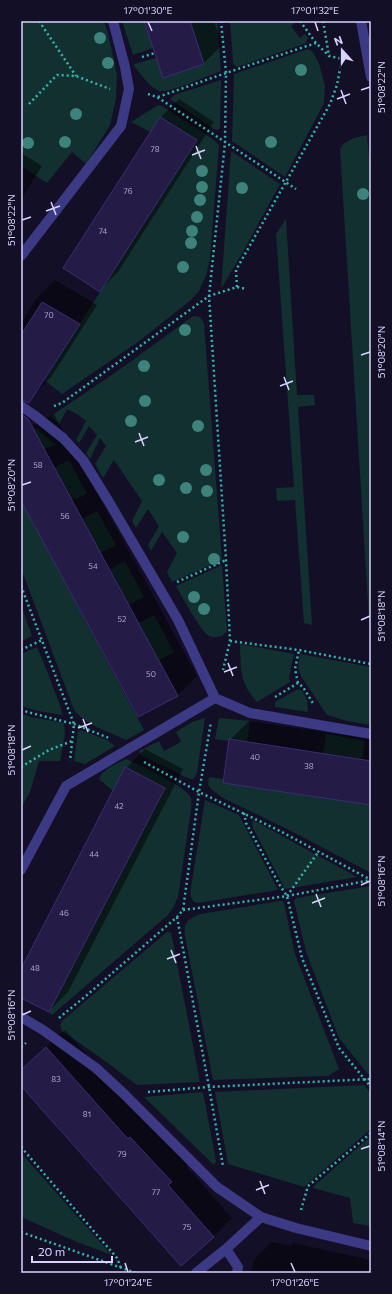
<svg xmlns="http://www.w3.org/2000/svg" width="392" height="1294" viewBox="0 0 392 1294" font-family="Commissioner,sans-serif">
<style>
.green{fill:#12302f}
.shadow{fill:#0007}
.building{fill:#241b47;stroke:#3b2d73}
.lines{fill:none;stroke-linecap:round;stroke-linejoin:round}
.path{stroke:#2fb8b0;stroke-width:2.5;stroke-dasharray:2 3;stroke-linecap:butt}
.street{stroke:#3d3a85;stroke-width:10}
.tree{fill:#3d827b}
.ticks{fill:none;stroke:#d9d4ff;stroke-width:1.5}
.labels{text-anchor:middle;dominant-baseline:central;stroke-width:4;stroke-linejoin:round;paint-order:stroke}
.number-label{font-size:8px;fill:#aca6d1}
.neatline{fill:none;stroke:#d9d4ff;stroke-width:1.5}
.ticks-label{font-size:10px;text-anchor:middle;fill:#d9d4ff}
</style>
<rect width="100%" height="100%" fill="#130f26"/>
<path class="green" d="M21,21H104L108,33L117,75L116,99L110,125L86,164L72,152L47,183L21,166Z
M122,21H144L153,48L133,55Z
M190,21H217L221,71C210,75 167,94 159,91C149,87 141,74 134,66V64L156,58L163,78L204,64Z
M230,21H295L296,22L291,26L300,38L305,34L308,38L306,43L304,44L237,67L234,65L233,62Z
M308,49L313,52L319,64L325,86L324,103L285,177L232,141L234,74Z
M221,80V87L220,127L218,130L214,129L171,100V98L174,95Z
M158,105L162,106L214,140L219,145L210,259L206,276L199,291L191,300L138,342L62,394L44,380L197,140L160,117L150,132L131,122Z
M367,135L371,178V636H370L340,149C345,139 357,137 367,135Z
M231,151L280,184L244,250L221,289Z
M286,219L297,395H314L315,405L298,407L312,625L304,623L295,500L277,501L276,488L294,487L276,234Z
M193,316C200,316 202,318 204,324L222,560L172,582L167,572L177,553L162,532L151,551L148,545L159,526L148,509L136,528L132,521L142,501L114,460L103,478L95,464L106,446L100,438L90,459L86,453L97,435L89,426L79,443L76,440L86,421L77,414L67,409L59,424L51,416L119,370Z
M32,425L56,445L44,449L21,438V430Z
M69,460L87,494L76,499L75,498L72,499L54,468Z
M21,501L144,730L126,740C109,732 86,725 74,710L21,568Z
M97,511L116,545L100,553L82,519Z
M125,561L144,597L129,605L110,569Z
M222,565L227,631L222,636C218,637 213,638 209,636C200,631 182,596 176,586Z
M21,605L32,636L21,642Z
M154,615L174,652L159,660L139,623Z
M240,644L294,654L289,677L290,682L257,702C239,682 241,669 240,644Z
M37,647L47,671L61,708L62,715L38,711L21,706V654Z
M300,654L371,667V725L347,721L327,715L301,676L298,668Z
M298,689L303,691L307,700L308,712L275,707V702Z
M21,713L31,717L64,723L65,734L60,761H39L30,792L21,808Z
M205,718L197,773L193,779H190L183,776L141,755L139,751L159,741L164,751L181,742L176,732L192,722Z
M219,718L250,721L247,742L229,739V741L215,739Z
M81,730L107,740L115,746L85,764L74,761L78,731Z
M326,734L365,741L362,759L323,753Z
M126,759C139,765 182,785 189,795C193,799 191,805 191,810L178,897L173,908L168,915L52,1015L49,1012L165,788L113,791L99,779C102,769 117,764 126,759Z
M209,777L223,779V783L371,805V873L289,830L223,798L210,788L208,784Z
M205,800L239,815L278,890L198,903L194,902C190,897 190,893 191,887Z
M253,820L357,877L285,889L252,826Z
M371,886V1074H368L339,1038L306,952L294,901L296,898Z
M280,901H282L284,903L295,954L339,1069L328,1076L213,1080L185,936C183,923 188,918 201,914Z
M167,932L171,933L172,937L200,1082L137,1085L101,1058L62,1031L60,1025L62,1021Z
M364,1085L371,1094V1129L304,1187L228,1164L215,1092Z
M203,1092L216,1161L214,1165L144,1097Z
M371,1136V1220L370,1226L353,1223L350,1198L313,1188L315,1185Z
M21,1153L107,1250L112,1255L77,1242L21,1217Z"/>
<path class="shadow" d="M145,21H214L222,45L204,63L163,77Z
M179,99L214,122L118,272L100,290L65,268L161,117Z
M21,153L42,166L21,200Z
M55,280L97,305L52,376L34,394L21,386V323L36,299Z
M54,414L197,676L178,695L139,716L21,499V432Z
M249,721L371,739V804L230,740Z
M145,749L183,769L68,992L49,1011L21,997V971L126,768Z
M65,1030L147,1122L189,1164L186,1166L232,1218L214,1236L181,1265L21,1085V1070Z
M272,1242L291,1246L293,1243L371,1260V1273H251L254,1260Z"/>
<path class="building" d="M144,21H190L204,64L163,78Z
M160,117L197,140L100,292L63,268Z
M42,302L80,324L29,403L21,400V335Z
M21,414L28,419L178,696L138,717L21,501Z
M229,739L371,761V805L223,783Z
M125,767L165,788L49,1012L21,998V969Z
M46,1047L128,1139L130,1137L172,1182L168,1185L214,1237L181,1266L21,1086V1070Z"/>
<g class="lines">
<path class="path" d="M39,21L76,76
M221,21L226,73L225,143L209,296L226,560L230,641L223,670
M300,21L316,43L329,56L348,60
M323,21L329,56
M142,57L155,53
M148,94L157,97L296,189
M158,97L226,73L316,43
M29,104L57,75L76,76L110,89
M237,287L236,270L330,104L337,85L342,59
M54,406L62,403L209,296L237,287L247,289
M177,582L226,560
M21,586L74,724L70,761
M230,641L299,650L371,664
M21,650L42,640
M298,683L295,669L299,650
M275,697L298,683L303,687L314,705
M21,709L27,712L74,724L109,738
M144,762L199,792L280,831L371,880
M21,767L49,750L72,741
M244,813L246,823L279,884L287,896L302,958L339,1048L371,1087
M287,896L319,851
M183,910L287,896L371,880
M177,917L209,1087L223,1166
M59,1018L87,995L177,917L183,910L199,792L211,722
M21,1047L26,1043
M148,1092L209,1087L371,1079
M21,1147L117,1258L121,1268
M301,1210L308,1186L371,1133
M21,1232L136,1273"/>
<path class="street" d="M361,21L371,77
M21,256L121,126L129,89L125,67L113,21
M21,406L34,415L63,438L83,460L109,502L178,620L215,698
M21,870L66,786L215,698L250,713L371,734
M21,1017L43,1030L96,1068L123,1093L217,1187L261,1217L296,1228L371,1246
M226,1249L238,1267L237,1273
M196,1273L226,1249L261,1217"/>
</g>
<g class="tree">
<circle cx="100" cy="38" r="6"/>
<circle cx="108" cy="63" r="6"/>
<circle cx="301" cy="70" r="6"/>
<circle cx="76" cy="114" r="6"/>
<circle cx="65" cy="142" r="6"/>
<circle cx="271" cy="142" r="6"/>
<circle cx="28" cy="143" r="6"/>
<circle cx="202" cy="171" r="6"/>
<circle cx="202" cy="187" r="6"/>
<circle cx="242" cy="188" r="6"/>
<circle cx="363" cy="194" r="6"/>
<circle cx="200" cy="200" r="6"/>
<circle cx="197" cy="217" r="6"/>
<circle cx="192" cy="231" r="6"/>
<circle cx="191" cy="243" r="6"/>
<circle cx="183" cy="267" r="6"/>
<circle cx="185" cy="330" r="6"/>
<circle cx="144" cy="366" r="6"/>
<circle cx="145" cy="401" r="6"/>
<circle cx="131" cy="421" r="6"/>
<circle cx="198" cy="426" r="6"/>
<circle cx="206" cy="470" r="6"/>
<circle cx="159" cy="480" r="6"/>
<circle cx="186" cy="488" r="6"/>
<circle cx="207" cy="491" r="6"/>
<circle cx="183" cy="537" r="6"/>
<circle cx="214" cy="559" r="6"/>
<circle cx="194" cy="597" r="6"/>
<circle cx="204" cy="609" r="6"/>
</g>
<path class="ticks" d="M148,22L152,31M315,22L318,31M341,90L346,104M361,90L370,87M337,99L350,94M196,146L201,159M192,155L205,150M51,202L56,215M46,211L60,206M22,220L31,217M361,355L370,352M284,377L289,390M280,386L293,381M139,433L144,446M135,442L148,437M22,485L31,482M361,620L370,616M228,663L233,676M224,672L237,667M83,719L88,732M78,728L92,723M22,750L31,746M361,885L370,881M316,894L321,907M312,903L325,898M171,950L176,963M167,959L180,954M22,1015L31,1011M361,1149L370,1146M260,1181L265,1194M256,1190L269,1185M125,1263L128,1272M291,1263L295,1272"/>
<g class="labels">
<g class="number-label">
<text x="155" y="149">78</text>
<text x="128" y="191">76</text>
<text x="103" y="231">74</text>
<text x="49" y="315">70</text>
<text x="38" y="465">58</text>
<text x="65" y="516">56</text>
<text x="93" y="566">54</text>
<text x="122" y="619">52</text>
<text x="151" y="674">50</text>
<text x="255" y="757">40</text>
<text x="309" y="766">38</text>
<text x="119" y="806">42</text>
<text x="94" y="854">44</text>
<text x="64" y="913">46</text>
<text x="35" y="968">48</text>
<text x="56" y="1079">83</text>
<text x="87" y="1114">81</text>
<text x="122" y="1154">79</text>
<text x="156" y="1192">77</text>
<text x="187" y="1227">75</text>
</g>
</g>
<rect width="392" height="1294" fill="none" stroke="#130f26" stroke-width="44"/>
<g transform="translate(342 50) rotate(339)" stroke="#130f26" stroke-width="3" paint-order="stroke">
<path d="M0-3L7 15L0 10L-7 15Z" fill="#d9d4ff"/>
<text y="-6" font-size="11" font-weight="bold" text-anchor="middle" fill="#d9d4ff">N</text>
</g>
<path d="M32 1256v6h80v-6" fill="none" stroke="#d9d4ff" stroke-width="2"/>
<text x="38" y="1256" font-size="12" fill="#d9d4ff" stroke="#130f26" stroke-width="3" paint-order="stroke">20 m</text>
<rect x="22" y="22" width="348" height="1250" class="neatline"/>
<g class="ticks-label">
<text x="148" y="14">17°01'30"E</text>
<text x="315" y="14">17°01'32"E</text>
<text transform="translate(381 87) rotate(-90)" y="4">51°08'22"N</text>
<text transform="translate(11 220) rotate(-90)" y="4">51°08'22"N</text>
<text transform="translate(381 352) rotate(-90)" y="4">51°08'20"N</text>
<text transform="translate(11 485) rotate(-90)" y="4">51°08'20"N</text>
<text transform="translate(381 616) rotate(-90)" y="4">51°08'18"N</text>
<text transform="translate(11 750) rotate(-90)" y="4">51°08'18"N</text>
<text transform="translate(381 881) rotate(-90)" y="4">51°08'16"N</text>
<text transform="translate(11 1015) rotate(-90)" y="4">51°08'16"N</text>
<text transform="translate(381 1146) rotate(-90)" y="4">51°08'14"N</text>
<text x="128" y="1286">17°01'24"E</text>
<text x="295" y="1286">17°01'26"E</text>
</g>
</svg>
